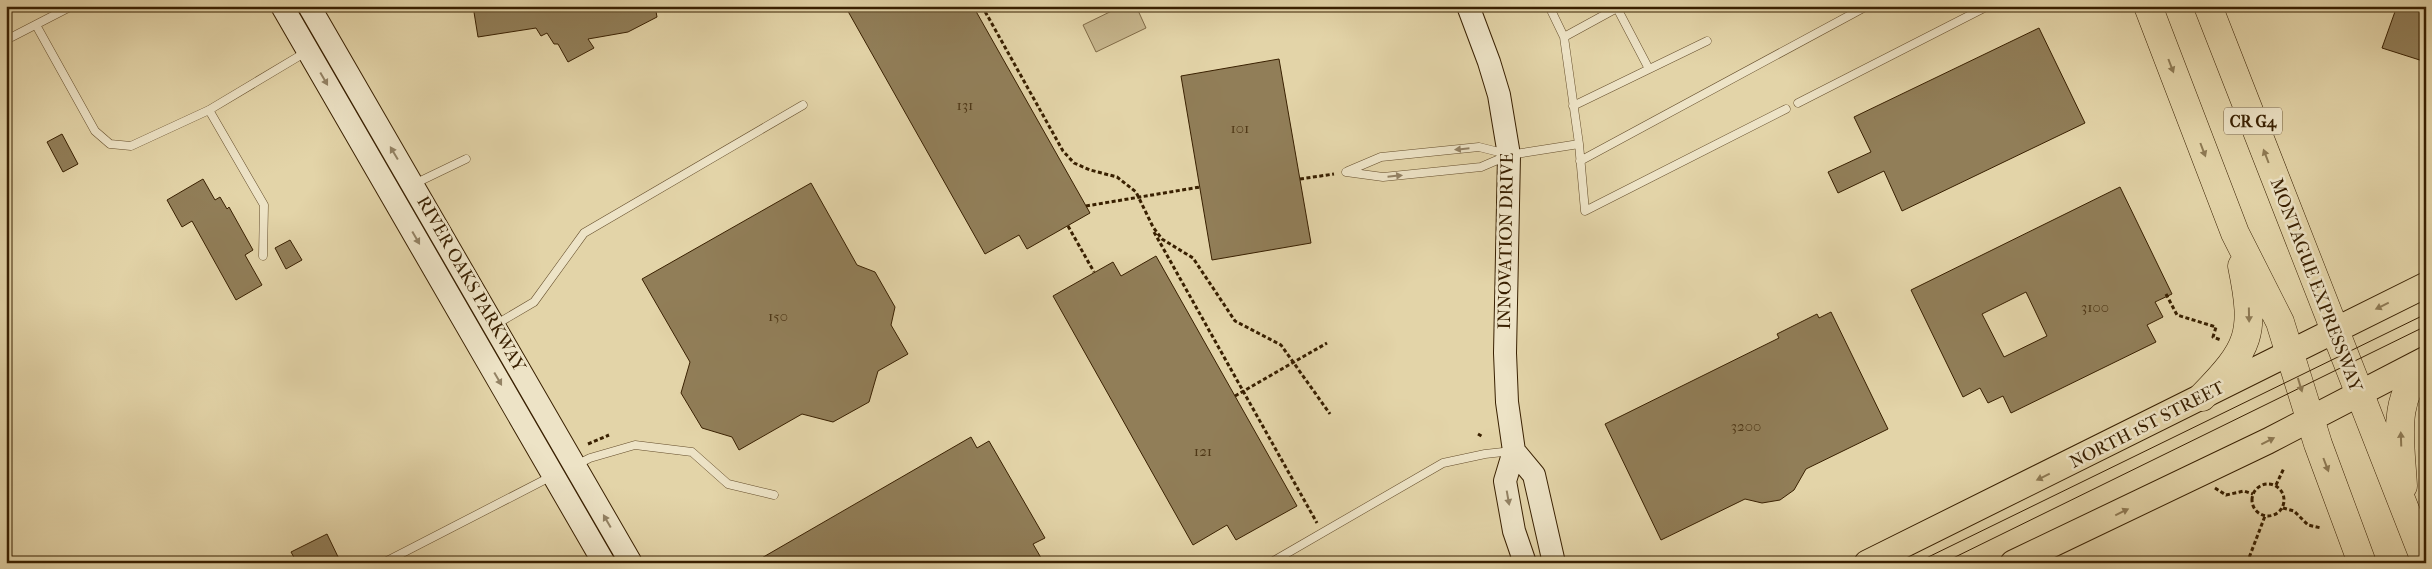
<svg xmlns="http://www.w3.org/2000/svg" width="2432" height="569" viewBox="0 0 2432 569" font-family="'IM FELL French Canon',serif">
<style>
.green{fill:#c6b58c;stroke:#806a46}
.building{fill:#917e58;stroke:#392001;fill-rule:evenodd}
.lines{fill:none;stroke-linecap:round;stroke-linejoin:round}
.lane-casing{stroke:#644d2b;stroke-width:9}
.secondary-casing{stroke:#392001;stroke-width:24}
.primary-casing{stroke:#392001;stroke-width:27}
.highway-casing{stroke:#392001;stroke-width:29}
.path{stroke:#392001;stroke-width:3;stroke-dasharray:4 2.5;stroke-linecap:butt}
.lane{stroke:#ede3c6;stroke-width:8}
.secondary{stroke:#ede3c6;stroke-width:22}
.primary{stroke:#e3d4a8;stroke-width:25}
.highway{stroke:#e3d4a8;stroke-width:28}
.tram{stroke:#392001;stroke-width:1}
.path-bridge{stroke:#392001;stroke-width:3;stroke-dasharray:4 2.5;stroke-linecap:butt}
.oneway{fill:#8e7a54}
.oneway2{fill:#938264}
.labels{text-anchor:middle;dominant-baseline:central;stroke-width:5;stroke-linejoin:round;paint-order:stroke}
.number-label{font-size:15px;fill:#4f3817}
.shield{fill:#ede3c6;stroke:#6f5a3c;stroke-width:1}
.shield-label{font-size:16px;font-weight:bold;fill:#392001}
.street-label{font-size:18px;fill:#392001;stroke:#ede3c6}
</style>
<rect width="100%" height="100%" fill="#e3d4a8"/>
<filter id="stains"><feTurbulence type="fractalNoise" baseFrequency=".004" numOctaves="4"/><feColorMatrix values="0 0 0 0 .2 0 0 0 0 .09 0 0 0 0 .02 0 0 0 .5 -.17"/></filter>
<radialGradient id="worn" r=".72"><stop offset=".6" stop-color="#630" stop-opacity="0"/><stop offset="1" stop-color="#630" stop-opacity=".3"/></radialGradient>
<path class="green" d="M1122,6H1136L1146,28L1096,52L1083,25Z"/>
<path class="building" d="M473,6H655L657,17L628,32L588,39L594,48L568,62L558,44H554L547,33L541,36L536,28L478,37Z
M845,6H973L1090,213L1027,249L1019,235L985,254Z
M2397,6H2426V62L2382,48Z
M2039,28L2085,123L1902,211L1884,171L1838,193L1828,172L1871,152L1854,117Z
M1279,59L1311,243L1212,260L1181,76Z
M62,134L78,164L63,172L47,142Z
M203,179L215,200L220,197L227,209L229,207L253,250L245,255L262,285L236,300L192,221L182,227L167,200Z
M811,183L857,265L875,272L895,307L891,325L908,354L878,371L869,402L833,422L802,414L739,450L732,437L702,428L681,393L690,362L642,279Z
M2120,187L2172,294L2155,302L2163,317L2147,325L2156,342L2011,413L2003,396L1988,403L1980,388L1963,397L1911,290ZM2026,292L2047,336L2004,357L1982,314Z
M290,240L302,260L286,269L275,248Z
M1156,256L1297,506L1236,540L1227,525L1193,545L1053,296L1113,262L1121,276Z
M1831,312L1888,429L1806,469L1794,490L1780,500L1762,503L1745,499L1661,540L1605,424L1779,338L1777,334L1817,314L1819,318Z
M971,437L977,448L989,441L1045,538L1033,544L1044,563H753Z
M327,534L341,563H297L291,552Z"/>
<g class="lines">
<defs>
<path id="lane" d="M36,25L95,131L110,144L131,146L209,110L306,52
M1564,37L1617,8L1649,69
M6,40L72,6
M1798,103L1988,6
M1573,106L1707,41
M209,110L264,205L263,256
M1579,144L1585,211L1786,109
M1580,161L1867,6
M1348,171L1381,157L1479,147L1507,154
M1346,172L1383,177L1481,167L1509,155L1579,144L1564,37L1549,6
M414,184L466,159
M495,325L534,302L584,233L803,105
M576,465L590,458L635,445L692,452L728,484L774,495
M383,563L552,476
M1270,563L1443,463L1485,454L1512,451"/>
<path id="secondary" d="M282,6L604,563
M309,6L631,563
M1468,6L1489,62L1499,95L1509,155L1505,353L1507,402L1514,451L1505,481L1514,531L1525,563
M1514,451L1534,475L1554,563"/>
<path id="primary" d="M1867,563L2426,285
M2013,563L2268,441L2426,359"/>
<path id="highway" d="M2148,6L2235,233L2280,322L2318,444L2362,563
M2208,6L2426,563
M2202,397C2250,348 2256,334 2242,266
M2403,486C2401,443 2390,397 2426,365"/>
</defs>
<use href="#lane" class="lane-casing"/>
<use href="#secondary" class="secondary-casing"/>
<use href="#primary" class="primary-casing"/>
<use href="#highway" class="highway-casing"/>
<path class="path" d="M982,6L1063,151L1074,163L1090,170L1117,177L1136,192L1153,227L1162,239L1193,258L1235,321L1281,345L1330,414
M1300,179L1334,174
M1068,226L1094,272
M1154,232L1317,523
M2166,294L2177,315L2216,327L2213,337L2221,340
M1235,396L1327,343
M1478,434L1483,437
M588,444L609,435
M2252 500a16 16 0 1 1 32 0a16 16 0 1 1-32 0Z
M2276,485L2284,468
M2215,488L2226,495L2244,491L2253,494
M2283,508L2294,511L2308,525L2321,528
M2247,563L2265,516"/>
<use href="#lane" class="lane"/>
<use href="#secondary" class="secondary"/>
<use href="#primary" class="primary"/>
<use href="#highway" class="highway"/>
<path class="tram" d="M1916,563L2426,314
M1943,563L2426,326"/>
<path class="path-bridge" d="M1086,206L1200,187"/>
</g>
<defs><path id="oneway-solid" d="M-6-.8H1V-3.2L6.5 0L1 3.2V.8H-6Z" transform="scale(1.25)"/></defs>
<g class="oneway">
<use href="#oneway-solid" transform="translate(2171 66) rotate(69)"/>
<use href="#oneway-solid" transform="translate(2203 150) rotate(69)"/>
<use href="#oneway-solid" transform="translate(2266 156) rotate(-111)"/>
<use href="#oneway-solid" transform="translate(2382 306) rotate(154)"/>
<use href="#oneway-solid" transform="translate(2249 315) rotate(89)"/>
<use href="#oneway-solid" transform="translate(2300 385) rotate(73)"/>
<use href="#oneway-solid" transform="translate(2401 439) rotate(-92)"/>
<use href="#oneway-solid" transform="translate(2268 441) rotate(-27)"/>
<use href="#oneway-solid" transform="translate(2326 465) rotate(69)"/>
<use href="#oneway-solid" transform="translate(2043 477) rotate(154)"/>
<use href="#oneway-solid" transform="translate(2122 512) rotate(-26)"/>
</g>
<g class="oneway2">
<use href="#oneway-solid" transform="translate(324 79) rotate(60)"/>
<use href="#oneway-solid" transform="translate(1462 149) rotate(174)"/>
<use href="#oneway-solid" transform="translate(394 153) rotate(-121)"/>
<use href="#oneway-solid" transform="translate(1395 176) rotate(-6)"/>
<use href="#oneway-solid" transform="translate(416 238) rotate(60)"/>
<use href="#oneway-solid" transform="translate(498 379) rotate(60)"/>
<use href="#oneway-solid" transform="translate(1508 498) rotate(80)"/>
<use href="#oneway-solid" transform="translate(607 521) rotate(-120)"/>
</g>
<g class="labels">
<g class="number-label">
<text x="965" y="105">131</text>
<text x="1240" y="128">101</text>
<text x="2095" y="307">3100</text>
<text x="778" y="316">150</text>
<text x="1746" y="426">3200</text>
<text x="1203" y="451">121</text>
</g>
<rect class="shield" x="2224" y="107.5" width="58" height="27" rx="4"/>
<g class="shield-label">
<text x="2253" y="121">CR G4</text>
</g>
<g class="street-label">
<text transform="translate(1506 241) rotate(-89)">INNOVATION DRIVE</text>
<text transform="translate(471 284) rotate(60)">RIVER OAKS PARKWAY</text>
<text transform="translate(2316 285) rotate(69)">MONTAGUE EXPRESSWAY</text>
<text transform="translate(2147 425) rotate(-27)">NORTH 1ST STREET</text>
</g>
</g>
<rect width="2432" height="569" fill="none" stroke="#e3d4a8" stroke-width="25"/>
<rect x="8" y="8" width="2417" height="554" fill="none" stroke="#392001" stroke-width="2.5"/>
<rect x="12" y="12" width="2407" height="544" fill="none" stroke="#392001"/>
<rect width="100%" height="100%" filter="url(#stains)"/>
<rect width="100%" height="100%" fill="url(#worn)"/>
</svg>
